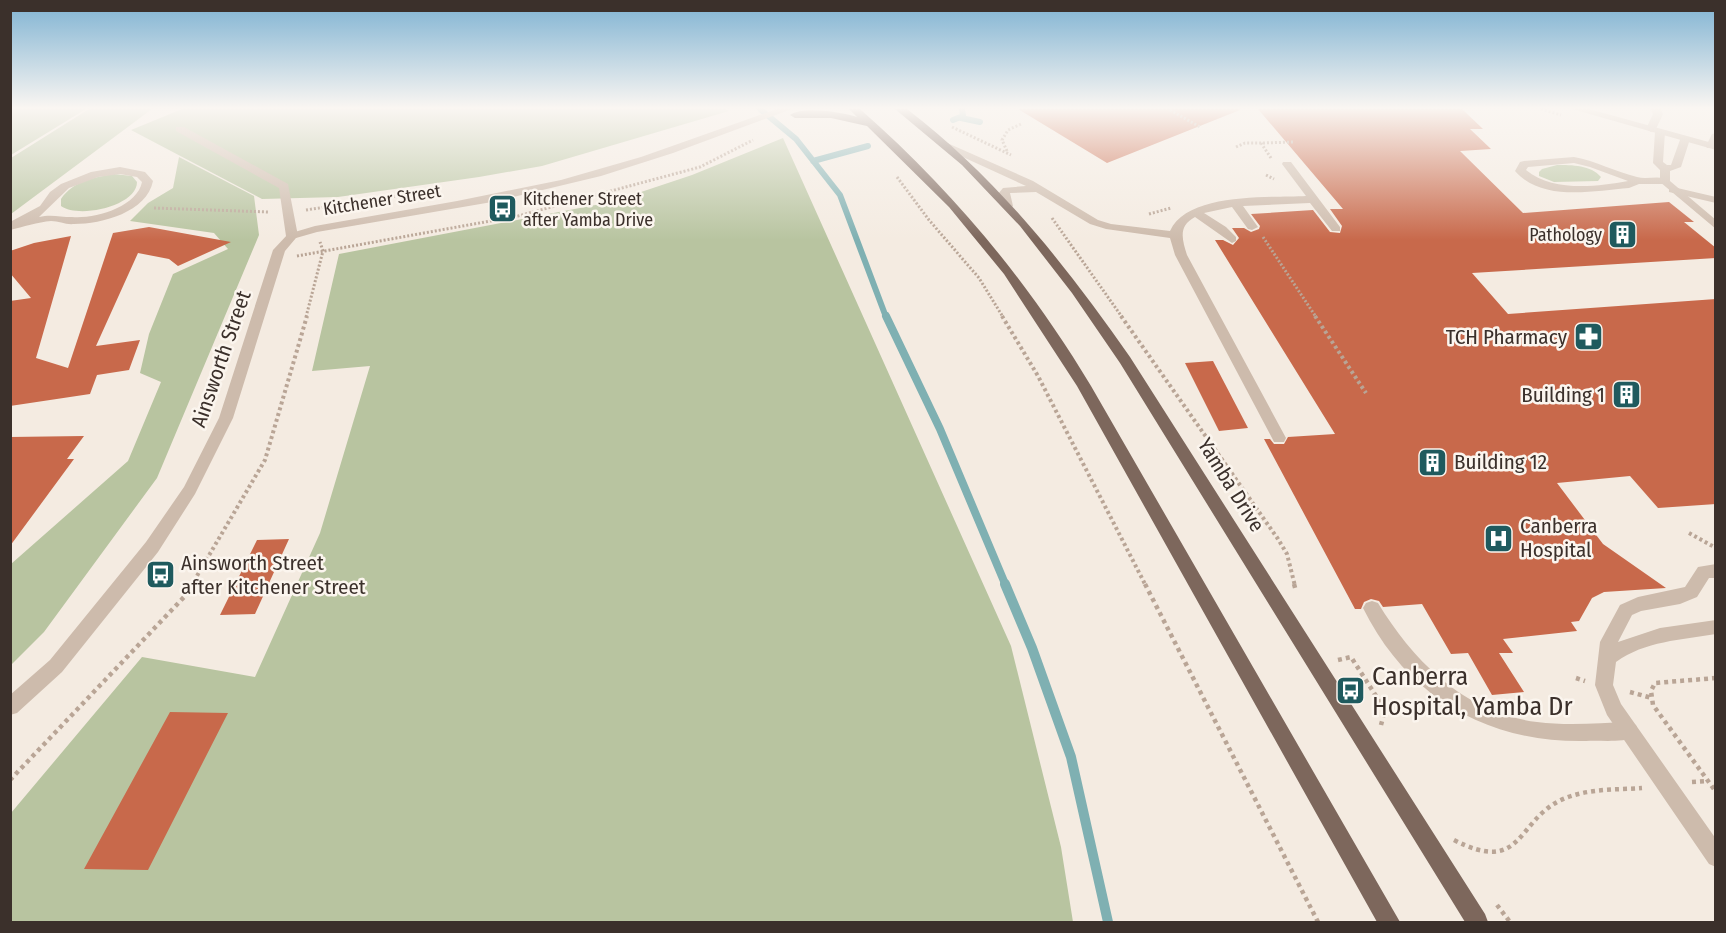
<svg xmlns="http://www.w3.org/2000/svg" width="1726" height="933" viewBox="0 0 1726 933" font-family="'Fira Sans Condensed',sans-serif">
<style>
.green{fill:#b8c4a0}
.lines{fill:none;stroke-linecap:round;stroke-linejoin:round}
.stream-far2{stroke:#7fb0b2;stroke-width:6}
.stream-far1{stroke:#7fb0b2;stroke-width:8}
.stream{stroke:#7fb0b2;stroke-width:10}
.building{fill:#c8694b}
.path-far2{stroke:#b9a596;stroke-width:3;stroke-dasharray:2 2;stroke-linecap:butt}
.path-far1{stroke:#b9a596;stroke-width:4;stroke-dasharray:3 3;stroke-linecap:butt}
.path{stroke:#b9a596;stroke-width:4.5;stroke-dasharray:4 4;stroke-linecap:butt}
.service{fill:#cdbbac;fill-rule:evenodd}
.minor{fill:#cdbbac;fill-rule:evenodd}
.tertiary{fill:#cdbbac;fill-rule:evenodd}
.primary{fill:#7d675c;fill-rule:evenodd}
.labels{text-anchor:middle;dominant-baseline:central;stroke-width:5;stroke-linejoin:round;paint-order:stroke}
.far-poi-label{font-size:18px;fill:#3b302b;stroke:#fbf5ee;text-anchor:start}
.far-street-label{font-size:18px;fill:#3b302b;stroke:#fbf5ee}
.poi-label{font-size:21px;fill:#3b302b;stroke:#fbf5ee;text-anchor:start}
.street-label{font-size:21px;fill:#3b302b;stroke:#fbf5ee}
.near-poi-label{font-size:26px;fill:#3b302b;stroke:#fbf5ee;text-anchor:start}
</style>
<rect width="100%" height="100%" fill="#f4ebe1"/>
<path class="green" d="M11,109H86L11,155Z
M89,109H152L11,214V158Z
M182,109H726L729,111L542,166L479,177L338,197L262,199L131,130Z
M783,138L1011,646L1061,847L1073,922H11V813L142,657L255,677L320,533L370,366L312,371L339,254L611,202L692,175Z
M179,157L254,196L259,235L157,478L44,632L11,665V564L128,461L161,382L140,373L149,334L173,274L228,249L214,233L130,221L148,203L173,188Z
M1557,165C1572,165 1591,165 1601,177L1598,181L1554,182L1539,176V172L1542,169Z
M114,174L132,176L137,182C137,206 79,219 61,206V199C73,181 95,177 114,174Z"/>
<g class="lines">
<path class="stream-far2" d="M760,109L796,139L840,195L886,317
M961,118L980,122
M953,120L963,116L962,109
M813,161L868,146"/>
<path class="stream-far1" d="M886,316L940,429L1006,586"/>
<path class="stream" d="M1005,584L1032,648L1071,757L1108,922"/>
</g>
<path class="building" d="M1018,109H1239L1240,110L1107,163Z
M1258,109H1462L1483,129H1470L1491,149L1460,151L1523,213L1669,202L1694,222H1684L1716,248V258L1472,273L1508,314L1716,299V504L1658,508L1630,476L1557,483L1603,544L1666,588L1604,592L1592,598L1579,621L1571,622L1577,631L1503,639L1513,653H1499L1524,692L1492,695L1468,653L1451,654L1422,604L1383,607L1379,601L1371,599L1364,602L1361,609H1355L1264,439H1270L1274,444H1284L1288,437L1335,434L1215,240H1223L1233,245L1239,238L1232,228H1244L1251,232L1259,229L1260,226L1251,214L1313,210L1330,232L1340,233L1342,226L1330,209H1343Z
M149,227L231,242L178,266L169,259L138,253L96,346L140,340L129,370L97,375L90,394L10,406V301L31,298L10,273V251L34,243L71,236L36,358L68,368L113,233Z
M1213,361L1248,428L1219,431L1185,363Z
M84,436L67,459H74L10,546V437Z
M289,539L255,614L220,615L257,540Z
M170,712L228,713L148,870L84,869Z"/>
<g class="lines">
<path class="path-far2" d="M1541,109L1561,115
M1170,110L1200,127
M952,127L1011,155
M1236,147L1245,143H1261
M1007,151L1002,140L1008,130L1021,124
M1271,158L1261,143L1295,142
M1266,175L1274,179
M897,177L929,220L979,278L1003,317
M154,208L269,212
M306,210L397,196
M1149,214L1171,208
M1052,218L1122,317
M1263,237L1316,317
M297,256L518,216L700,167L753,140
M306,317L323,251L320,242"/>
<path class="path-far1" d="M1002,316L1038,376L1146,586
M1121,316L1278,539L1287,554L1295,586
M1315,316L1366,393
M1689,533L1716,548
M191,586L265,460L307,316"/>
<path class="path" d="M1145,584L1318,922
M1294,584L1296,591
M1338,660L1351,657L1385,710L1381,725
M1576,678L1585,681
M1716,678L1655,683L1651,691L1653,705L1716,792
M1630,692L1652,698
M10,780L186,595L192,584
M1692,782L1708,781
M1454,840C1522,875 1516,823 1559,801C1585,788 1615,790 1642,788
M1497,905L1510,922"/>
<path class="service" d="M1651,109H1661L1663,114L1656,129L1651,132L1646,129L1653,114Z
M1716,133V147L1707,148L1706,146L1712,134Z
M945,142L1033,181L1098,220L1111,224L1170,231C1188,192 1269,198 1306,196L1282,164L1283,162H1291L1340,227V231H1332L1310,203L1243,206L1258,227L1252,230L1248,229L1232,207L1204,213L1226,227L1236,237V241L1232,243L1195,217C1178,226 1182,239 1187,255L1286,438L1284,442H1274L1272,438L1175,255L1170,238L1106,229L1090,224L1036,192L1010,193L1013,206L1011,208H1003L998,194L1003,188L1026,186L941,147V143Z
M1574,157C1596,161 1616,172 1637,177C1648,180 1661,174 1669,181L1664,184H1639L1629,188C1592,191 1542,202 1515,171L1520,162L1524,161ZM1574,163L1590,167L1628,181C1595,187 1553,192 1526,170L1528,167Z
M1673,187L1716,197V203L1669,192V188Z
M1372,601L1378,603C1414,662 1465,713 1537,722C1568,726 1599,723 1629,722L1636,725L1638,731L1636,737C1621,743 1601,740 1586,741C1487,743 1407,697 1363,608L1366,603Z"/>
<path class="minor" d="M176,127H184L288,184L298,236L296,238H288L286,236L279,188L176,131Z
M1660,129L1665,132L1663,162L1667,165H1671L1681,137L1690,139L1681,167L1670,171V181L1716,220V229L1660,182V170L1653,163L1655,132Z
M120,167L145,172L153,181C147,212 102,224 74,224C66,225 59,221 51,221C38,222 23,227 10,230V222L40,206L50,192L61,184L91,172ZM120,174L137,177L142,182C137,207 95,219 72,217C60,217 51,214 39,217L69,188L98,177Z
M1716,564V578H1709L1697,597L1680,604L1641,611L1632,615L1618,642L1660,628L1716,620V634C1681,640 1645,641 1616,662L1613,685L1621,704L1716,839V867L1709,864L1607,715L1595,685L1600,642L1620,605L1638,597L1685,587L1698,567Z"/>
<path class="tertiary" d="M777,109H792L673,153L601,176L492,202L317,232L296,238L285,251L233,418L195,494L158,552L62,672L17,713L10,715V695L50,660L146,542L184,487L219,418L273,250L288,234L315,226L457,201L561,180L641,157Z
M1572,109H1589L1716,144V150Z"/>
<path class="primary" d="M849,109H860C953,191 1027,280 1091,386L1400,922H1377L1077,386L1004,274L949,207L867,126L831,118H795L790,115C803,106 841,112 857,117Z
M895,109H907C997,178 1065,264 1130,357L1485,914L1488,922H1465L1120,363L1072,293L1020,226L962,165Z"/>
</g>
<linearGradient id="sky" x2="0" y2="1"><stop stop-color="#7eb2d2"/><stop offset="0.45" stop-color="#faf6f2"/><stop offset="1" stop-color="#faf6f2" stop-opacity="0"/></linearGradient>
<rect width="1726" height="240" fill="url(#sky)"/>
<defs>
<symbol id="bus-square" viewBox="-11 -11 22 22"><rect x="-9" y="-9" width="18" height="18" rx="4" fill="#1f5a5e" stroke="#fbf5ee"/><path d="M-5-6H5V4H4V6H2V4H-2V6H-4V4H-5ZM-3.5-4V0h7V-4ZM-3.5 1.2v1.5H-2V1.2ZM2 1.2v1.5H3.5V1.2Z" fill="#fff"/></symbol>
<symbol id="building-square" viewBox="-11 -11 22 22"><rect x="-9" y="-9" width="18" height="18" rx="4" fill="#1f5a5e" stroke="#fbf5ee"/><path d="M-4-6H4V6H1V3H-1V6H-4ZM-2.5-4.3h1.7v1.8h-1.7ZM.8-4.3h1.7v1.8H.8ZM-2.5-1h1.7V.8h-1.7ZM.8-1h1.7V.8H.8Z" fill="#fff"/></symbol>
<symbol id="pharmacy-square" viewBox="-11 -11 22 22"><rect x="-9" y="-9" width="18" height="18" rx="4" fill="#1f5a5e" stroke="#fbf5ee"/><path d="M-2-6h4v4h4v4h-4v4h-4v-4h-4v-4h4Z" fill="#fff"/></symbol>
<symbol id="hospital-square" viewBox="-11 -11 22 22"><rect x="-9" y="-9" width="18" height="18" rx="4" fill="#1f5a5e" stroke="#fbf5ee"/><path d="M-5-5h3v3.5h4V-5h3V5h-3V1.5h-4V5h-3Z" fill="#fff"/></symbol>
</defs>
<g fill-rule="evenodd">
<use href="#bus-square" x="486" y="192" width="33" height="33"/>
<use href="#building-square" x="1606" y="218" width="33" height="33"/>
<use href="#pharmacy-square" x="1572" y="320" width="33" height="33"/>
<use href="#building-square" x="1610" y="378" width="33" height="33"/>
<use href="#building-square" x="1416" y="446" width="33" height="33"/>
<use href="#hospital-square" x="1482" y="522" width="33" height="33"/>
<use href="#bus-square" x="144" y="558" width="33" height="33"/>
<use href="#bus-square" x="1334" y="674" width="33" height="33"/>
</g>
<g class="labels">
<g class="far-poi-label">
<text x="523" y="199">Kitchener Street<tspan x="523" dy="21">after Yamba Drive</tspan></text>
<text x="1602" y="235" text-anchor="end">Pathology</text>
</g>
<g class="far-street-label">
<text transform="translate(382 200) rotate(-9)">Kitchener Street</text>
</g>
<g class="poi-label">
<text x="1567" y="337" text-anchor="end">TCH Pharmacy</text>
<text x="1605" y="395" text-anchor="end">Building 1</text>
<text x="1454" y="462">Building 12</text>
<text x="1520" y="526">Canberra<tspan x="1520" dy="24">Hospital</tspan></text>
<text x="181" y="563">Ainsworth Street<tspan x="181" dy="24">after Kitchener Street</tspan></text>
</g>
<g class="street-label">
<text transform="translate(221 359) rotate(-71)">Ainsworth Street</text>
<text transform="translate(1231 485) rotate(58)">Yamba Drive</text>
</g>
<g class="near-poi-label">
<text x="1372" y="676">Canberra<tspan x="1372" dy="30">Hospital, Yamba Dr</tspan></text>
</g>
</g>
<rect width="1726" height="933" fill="none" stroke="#3b302b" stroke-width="24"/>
</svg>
